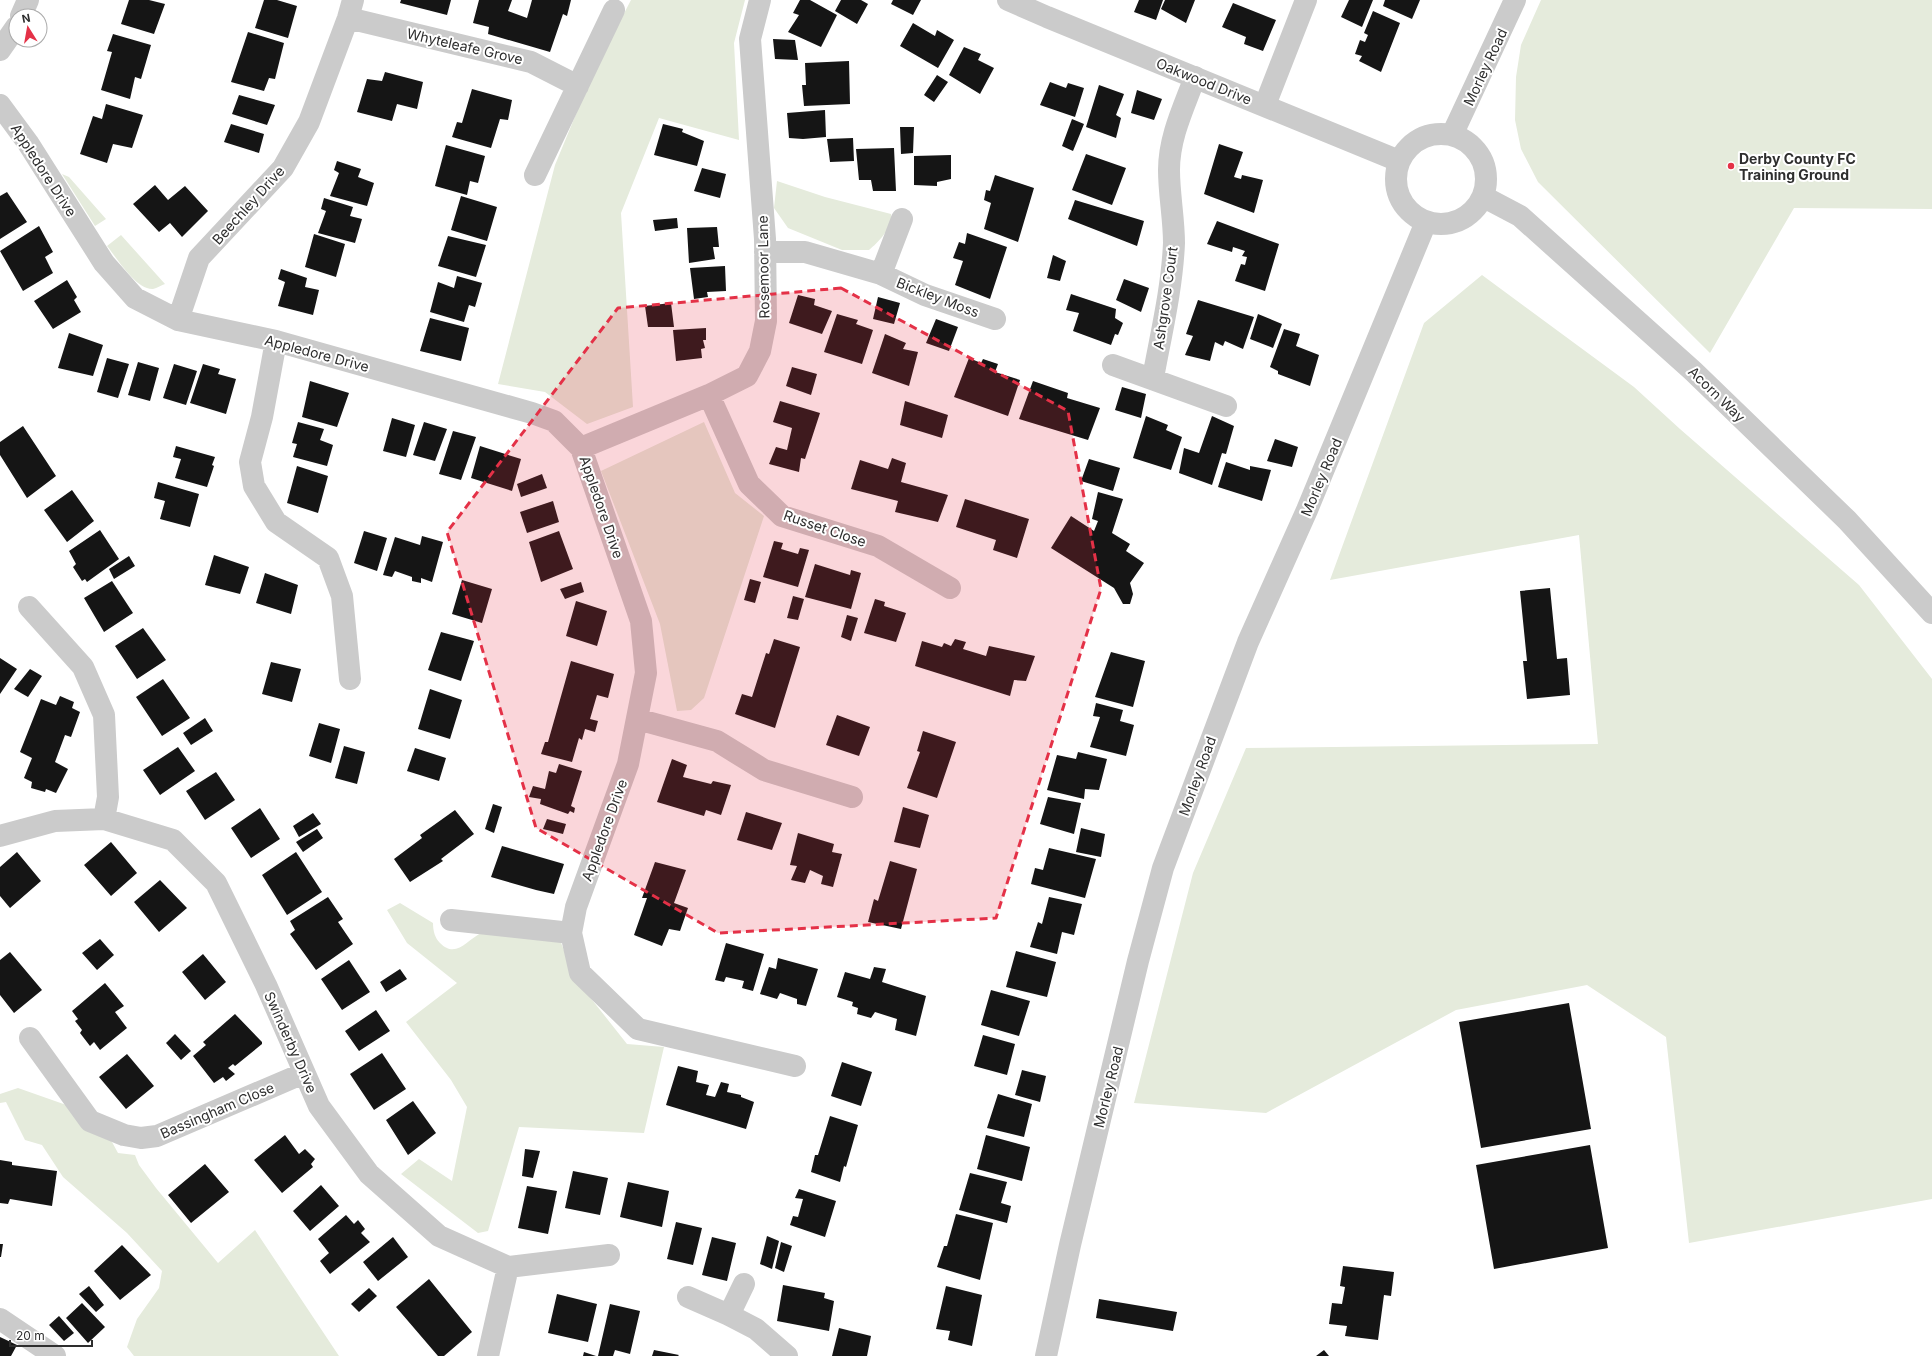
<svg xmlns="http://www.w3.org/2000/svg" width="1932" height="1356" viewBox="0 0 1932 1356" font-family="Inter,sans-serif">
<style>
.green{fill:#e5ebdc}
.building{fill:#151515}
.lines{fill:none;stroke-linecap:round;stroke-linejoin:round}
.minor{stroke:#cbcbcb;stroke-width:22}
.tertiary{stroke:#cbcbcb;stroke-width:22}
.marked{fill:#e43147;fill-opacity:0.2;stroke:#e43147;stroke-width:3;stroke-dasharray:8 5;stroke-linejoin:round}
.poi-dot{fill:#e43147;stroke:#fff;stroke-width:1.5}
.labels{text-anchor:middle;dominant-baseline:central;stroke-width:4;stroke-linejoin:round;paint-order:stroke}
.street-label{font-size:14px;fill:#2e2e2e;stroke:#fff}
.poi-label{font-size:14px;font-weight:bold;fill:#2e2e2e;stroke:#fff;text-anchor:start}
</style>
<rect width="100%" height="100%" fill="#fff"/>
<path class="green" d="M631,0H745L734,43L739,140L659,118L621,213L633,407L587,424L545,392L498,384L555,165L593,73Z
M1541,0H1932V209L1794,208L1710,353L1538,182L1521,149L1515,120L1516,77L1521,45Z
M62,174L69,177L106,219L95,226Z
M777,181L825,197L891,214C893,227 879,242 869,250H842L788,228L774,208Z
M121,235L165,284C162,285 157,288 153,289C136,290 117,258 107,246Z
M1482,275L1634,387L1680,429L1859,585L1932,679V1199L1689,1243L1666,1037L1587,985L1456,1010L1266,1113L1134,1103L1193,873L1246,748L1598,744L1579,535L1330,580L1424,323Z
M704,422L735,493L764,516L704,698L691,710L677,711L660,624L601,471Z
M400,903L433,923C433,931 435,938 440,943C456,959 467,940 481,933L560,940L574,977L627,1044L664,1047L644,1133L519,1127L488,1231L478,1233L401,1174L419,1159L452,1181L467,1107L451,1080L406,1022L457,983L407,943L387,910Z
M18,1088L72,1107L112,1142L118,1153L135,1155L139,1165L156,1188L218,1263L255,1230L339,1356H134L127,1347L137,1319L159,1288L162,1271L127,1233L63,1177L42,1145L25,1140L6,1102L0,1103V1094Z"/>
<path class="building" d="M129,0H149L165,4L154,34L121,24Z
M264,0H277L297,6L288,38L255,28Z
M401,0H451L447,15L400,3Z
M479,0H512L508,11L527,18L532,0H571L567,16L563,14L550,52L488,34L489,27L473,23Z
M800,0H810L837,15L821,47L788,32L799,15L793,13Z
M841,0H861L868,4L857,24L835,11Z
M893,0H921L913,15L891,4Z
M1139,0H1163L1156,20L1134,12Z
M1165,0H1195L1186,23L1161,9Z
M1349,0H1373L1362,27L1341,17Z
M1385,0H1420L1412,19L1383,6Z
M1233,3L1276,20L1263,51L1244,44L1246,37L1222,27Z
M1373,11L1400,23L1381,72L1359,61L1362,56L1355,54L1360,40L1365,42L1368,35L1364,33Z
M913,23L935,36L937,30L954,40L938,68L900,46Z
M248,32L284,43L275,79L269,78L264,91L231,82Z
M113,34L151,45L141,79L135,77L130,99L101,90L112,52L107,51Z
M773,39L795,40L798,60L775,59Z
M964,47L981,54L978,60L994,68L980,94L949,75Z
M849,61L850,104L804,106L802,85H806L805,63Z
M385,72L423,82L417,109L397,104L392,121L357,112L367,79L382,81Z
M937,75L948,82L934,102L924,95Z
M1050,82L1066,88L1068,83L1084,88L1075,117L1040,105Z
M1099,85L1124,94L1116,115L1121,118L1116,138L1086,127Z
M472,89L512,100L508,120L500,119L491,148L452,137L457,122L462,123Z
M1137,90L1162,99L1154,120L1131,113Z
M239,95L275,105L267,125L232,114Z
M106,104L143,115L132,148L113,144L107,163L80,154L93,116L102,119Z
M825,110L826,137L803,139L789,138L787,113Z
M1072,119L1084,124L1073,151L1062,146Z
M231,124L264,134L259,153L224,142Z
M663,124L683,129L682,132L704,141L697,166L654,155Z
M900,127H914L913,153L901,154Z
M853,138L854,161L830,162L827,139Z
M1219,144L1243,152L1234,177L1241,179L1242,175L1263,180L1254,213L1204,194Z
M446,145L485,156L478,183L470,181L467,195L435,186Z
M894,148L896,191H873L871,180H859L856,149Z
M1086,154L1126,168L1112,205L1072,190Z
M951,155V179L937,182V186L914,185V156Z
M337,161L361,169L358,177L374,183L367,206L330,196L339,173L334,170Z
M702,168L726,174L720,198L694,191Z
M995,175L1034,188L1018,242L984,229L991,203L984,200L986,190L990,191Z
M155,185L168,200L185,186L208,211L182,237L170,223L159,232L133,204Z
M7,192L27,222L0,239V196Z
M461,196L497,207L487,241L451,230Z
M324,198L353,207L350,216L362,219L355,243L318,233L326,211L321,209Z
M1075,200L1144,221L1137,246L1068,219Z
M677,218L678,228L655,231L653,220Z
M1217,221L1279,244L1265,291L1235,281L1241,264L1245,265L1247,257L1242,256L1245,251L1233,247L1232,252L1207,244Z
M39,226L53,252L45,257L53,273L23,291L0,251Z
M717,227L719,247H713L715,259L689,263L687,228Z
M967,233L1007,247L990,299L955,285L963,261L953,258L959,242L965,244Z
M314,234L345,244L336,277L305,267Z
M448,236L486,245L476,277L438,266Z
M1053,255L1066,261L1060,281L1047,278Z
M725,266L726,291L707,292L708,297L694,299L690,268Z
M281,269L307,278L305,287L319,290L313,315L278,306L285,282L278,279Z
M457,276L482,283L475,307L469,305L464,322L430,312L438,282L454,288Z
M1124,279L1149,288L1141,312L1116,300Z
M67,280L77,297L74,300L81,312L53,329L34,301Z
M1071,294L1116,309L1115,318L1123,323L1118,335L1115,334L1111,345L1073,331L1079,313L1066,310Z
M798,295L815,299L814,305L832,311L822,334L789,323Z
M878,297L900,303L894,324L873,319Z
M1198,300L1254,317L1243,349L1225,341L1223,346L1215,342L1210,361L1185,355L1193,336L1186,334Z
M671,303L674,327H648L645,306Z
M837,314L858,320L856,324L873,330L862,364L824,352Z
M1258,314L1282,324L1273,348L1250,339Z
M430,318L469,328L461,361L420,351Z
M936,319L958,327L949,351L926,343Z
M706,328V340H703L705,348L701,349L702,358L676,361L673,330Z
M1284,329L1300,334L1296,346L1319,355L1310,386L1278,374V371L1270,367Z
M69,333L103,345L93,376L58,368Z
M885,334L906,343L903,349L918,352L909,386L872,373Z
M107,358L129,364L118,398L97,392Z
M969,358L981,363L983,359L998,364L995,372L1020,380L1008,416L954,397Z
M138,362L159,368L150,401L128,395Z
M174,364L197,371L186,405L163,398Z
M203,364L220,369L218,374L236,379L226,414L190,403Z
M792,367L817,374L811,395L786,386Z
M310,381L349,393L337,427L302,417Z
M1033,381L1068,393L1067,398L1100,408L1088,440L1019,419Z
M1122,387L1146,394L1141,418L1115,410Z
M780,401L820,413L805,459L801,458L799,472L769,464L776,447L787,450L792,428L773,422Z
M905,401L948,415L942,438L900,425Z
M1146,416L1168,425L1166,430L1182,437L1171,470L1133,458Z
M1212,416L1234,426L1226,454L1222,453L1212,485L1179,473L1184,448L1199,453Z
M392,418L415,425L406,457L383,451Z
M298,422L324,429L320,440L333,445L327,466L293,457L297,444L292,443Z
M424,422L447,429L435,461L413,455Z
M23,426L56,476L27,498L0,455V442Z
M453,431L476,437L461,480L439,474Z
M1275,439L1298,447L1292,467L1267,461Z
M176,446L215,457L212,465L214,466L207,487L175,478L181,459L173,457Z
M480,446L521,459L512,491L471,478Z
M892,458L906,463L901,482L948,495L938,522L895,512L898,501L851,489L860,460L888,469Z
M1089,459L1120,468L1113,491L1081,481Z
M1226,462L1250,470V466L1271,470L1262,501L1218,487Z
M297,466L328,476L318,513L287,503Z
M542,474L547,488L521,497L517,484Z
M158,482L199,494L190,527L160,519L165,501L154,498Z
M72,490L94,521L67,542L44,510Z
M1098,492L1123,499L1112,533L1130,544L1126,551L1144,563L1130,583L1133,594L1130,604H1123L1114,588L1051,548L1071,516L1094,531L1098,521L1092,519Z
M965,499L1029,519L1017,558L993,550L996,540L956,527Z
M553,501L559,522L527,533L520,512Z
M100,530L119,559L87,582L85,579L82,581L73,567L76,564L69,551Z
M364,531L387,538L377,571L354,563Z
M559,531L573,569L541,582L529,542Z
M422,536L443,542L432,582L421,578V583L412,581V577L395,571L392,577L383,575L395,537L420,545Z
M774,541L783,543L781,549L798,554L800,548L809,550L798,587L763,577Z
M214,555L249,567L240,594L205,585Z
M129,556L135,566L114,579L109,569Z
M815,564L850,575L851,570L861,573L851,609L805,597Z
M265,573L298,585L291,614L256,603Z
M750,579L761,582L755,603L744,600Z
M462,580L492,589L482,623L452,614Z
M112,581L133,613L104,632L84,598Z
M581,582L584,592L565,599L560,589Z
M1550,588L1557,659L1567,658L1570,695L1527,699L1523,661H1527L1520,591Z
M793,596L804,599L798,620L787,618Z
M875,599L885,602L884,606L906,613L896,642L864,633Z
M576,601L607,611L597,646L566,636Z
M847,615L858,618L851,641L841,637Z
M143,628L166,660L137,679L115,646Z
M441,632L474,641L461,681L428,670Z
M774,639L800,647L775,728L735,714L742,694L752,697L766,653L769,654Z
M955,639L966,642L963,649L986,656L989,646L1035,656L1026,681L1014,680L1010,696L915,666L922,641L942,647L944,643L951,646Z
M1111,652L1145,661L1133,707L1095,697Z
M0,658L17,669L0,694Z
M571,661L614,674L608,698L597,695L590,719L598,721L595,732L585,729L582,740L579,738L572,762L541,754L545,742H548Z
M271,662L301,669L292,702L262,694Z
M30,669L42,676L28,697L14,689Z
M163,679L190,718L162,736L136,697Z
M430,689L462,700L450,739L418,729Z
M60,696L74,702L72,708L80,712L71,737L65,735L55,762L68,769L56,793L46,789L45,792L31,788L32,782L24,778L32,758L20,752L41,699L56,705Z
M1096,703L1123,710L1120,721L1134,725L1126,756L1090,747L1100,717L1093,716Z
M837,715L870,727L859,756L826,745Z
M205,718L213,731L191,745L183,733Z
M319,723L340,729L331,763L309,756Z
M923,731L956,742L937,798L907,788L920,752L917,751Z
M344,746L365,752L357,784L335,778Z
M178,747L195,771L160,795L143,770Z
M415,748L446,758L439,781L407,771Z
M1078,752L1107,759L1099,790L1085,789L1084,799L1047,790L1057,755L1076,759Z
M672,759L687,765L683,777L711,784L713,781L731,785L721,815L706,810L704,816L657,802Z
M559,764L582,771L571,806L575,808L574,813L570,811L568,814L540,804L541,799L529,797L533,786L545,789L549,771L556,773Z
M216,772L235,800L205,820L186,791Z
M1048,797L1081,803L1074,834L1040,824Z
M493,804L502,807L494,833L485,829Z
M903,807L929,815L920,848L894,842Z
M260,808L280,839L251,858L231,828Z
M455,810L474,834L441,859L443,861L410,882L394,859L422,838L420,835Z
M746,812L782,823L772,850L737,840Z
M313,813L321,824L299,837L293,826Z
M547,819L566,824L563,834L543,829Z
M1081,828L1105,834L1101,857L1076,852Z
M317,829L323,838L303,852L296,842Z
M798,833L834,844L832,852L842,854L833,887L821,884L823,876L810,870L805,883L791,880L797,866L790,865Z
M111,842L137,873L111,896L84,865Z
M502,846L564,864L554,894L536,890L491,877Z
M1049,848L1096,859L1085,898L1031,884L1035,868L1043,870Z
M17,852L41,881L10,908L0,896V867Z
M296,852L322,892L287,915L262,875Z
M890,861L917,869L901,929L868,922L874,899L878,901Z
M655,862L686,870L674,903L688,908L680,931L669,929L662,946L634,935L647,898H642Z
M160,880L187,908L159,932L134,902Z
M328,897L343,919L338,922L353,944L316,970L290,934L295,930L290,921Z
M1049,897L1082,904L1074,935L1062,932L1057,954L1030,947L1038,922L1042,924Z
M100,939L114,955L97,970L82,953Z
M726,943L764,954L753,991L742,988L744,981L726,977L724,982L715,980Z
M1016,951L1056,962L1047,997L1006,987Z
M10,952L42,990L14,1013L0,995V960Z
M203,954L226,982L205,1000L182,972Z
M778,958L818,969L806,1006L797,1004V999L780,993L777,999L760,994L769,967L776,969Z
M349,960L370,992L342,1010L321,979Z
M874,967L886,969L882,982L926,996L916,1036L895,1030L897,1019L875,1012L871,1018L857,1014L858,1008L852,1006L853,1002L837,997L845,972L870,979Z
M400,969L407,979L386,992L380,982Z
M105,983L124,1006L115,1012L127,1028L100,1050L94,1042L90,1046L80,1033L82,1030L75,1021L78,1019L72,1011Z
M991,990L1030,1001L1019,1036L981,1025Z
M1569,1003L1591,1129L1481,1148L1459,1022Z
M376,1010L390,1031L359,1051L345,1031Z
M235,1014L262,1042V1044L235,1066L233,1064L228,1068L235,1074L226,1081L223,1077L214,1083L193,1056L206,1045L203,1042Z
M175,1034L191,1051L181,1060L166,1043Z
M983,1035L1015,1044L1007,1075L974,1066Z
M382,1053L406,1089L374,1110L350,1074Z
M127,1054L154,1086L126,1109L99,1077Z
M842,1062L872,1072L861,1106L831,1096Z
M678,1066L698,1071L696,1082L709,1085L706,1095L715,1097L721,1082L729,1084L727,1092L741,1095V1097L754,1102L746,1129L666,1105Z
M1022,1070L1046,1076L1040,1102L1015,1095Z
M998,1094L1032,1104L1024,1137L987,1128Z
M413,1101L436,1133L408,1155L386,1120Z
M830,1116L858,1125L846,1167L844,1166L840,1182L811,1172L815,1155H818Z
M285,1135L299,1154L305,1149L315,1159L311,1164L313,1167L282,1193L254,1160Z
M986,1135L1030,1147L1022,1181L977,1169Z
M1590,1145L1608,1248L1494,1269L1476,1165Z
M525,1149L540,1151L533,1178L522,1176Z
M0,1160L12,1162V1165L57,1171L52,1206L10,1199L8,1204L0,1203Z
M205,1164L229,1192L191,1223L168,1195Z
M573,1171L608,1178L600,1215L565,1208Z
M970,1173L1007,1182L1001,1203L1011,1206L1007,1223L959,1210Z
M628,1182L669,1191L662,1227L620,1217Z
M321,1185L339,1206L310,1231L293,1211Z
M527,1186L557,1191L548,1234L518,1228Z
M799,1189L836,1201L825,1237L790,1225L793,1216L798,1217L803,1199L795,1198Z
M956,1214L993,1223L980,1280L937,1267L944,1246H947Z
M346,1215L354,1224L358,1220L365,1229L361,1233L370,1242L330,1274L320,1261L329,1253L318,1239Z
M676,1222L702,1228L693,1265L667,1259Z
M767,1236L779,1241L772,1269L760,1264Z
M393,1237L408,1257L378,1281L363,1262Z
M712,1237L736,1243L727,1281L702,1275Z
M781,1242L792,1246L784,1272L775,1268Z
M0,1244H3L1,1257H0Z
M122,1245L151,1275L120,1300L94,1271Z
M1343,1266L1394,1272L1391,1296L1384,1295L1378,1340L1345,1336L1347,1326L1329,1324L1332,1303L1342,1304L1345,1287L1340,1286Z
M429,1279L472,1332L444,1356H438L396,1307Z
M783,1285L825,1293L824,1298L834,1301L829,1331L777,1321Z
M89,1286L104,1305L96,1312L79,1294Z
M946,1286L982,1295L972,1346L948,1340L950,1331L936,1329Z
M369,1288L377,1296L359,1312L351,1304Z
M557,1294L597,1304L588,1342L548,1333Z
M1099,1299L1177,1312L1173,1331L1096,1318Z
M82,1303L105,1327L88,1343L66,1318Z
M610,1304L640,1311L630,1354L615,1350L613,1356H598Z
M59,1316L74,1333L64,1341L49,1325Z
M839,1328L871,1336L867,1356H832Z
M0,1337L17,1345L11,1356H0Z
M654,1350L679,1355L678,1356H652Z
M1324,1350L1329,1356H1316Z
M584,1352L596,1356H583Z"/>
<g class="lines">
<path class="minor" d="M348,18L531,62L578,86
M0,105L28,143L104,263L135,298L178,320L276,341L532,413L554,421L581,448L641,621L646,673L628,764L576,907L571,933L580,973L638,1029L795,1066
M1265,105L1306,0
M535,175L614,10
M765,252H805L881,274L925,295L995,319
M881,274L902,219
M178,320L199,258L283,168L309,122L348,18L353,0
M276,341L262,417L250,462L254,486L276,522L328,558L342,596L350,679
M1113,365L1226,406
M1153,378C1161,334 1172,289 1174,243C1174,219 1169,194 1169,170C1169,137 1184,107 1195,77
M709,395L749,484L782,516L878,546L950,588
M581,448L709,395L747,376L760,351L766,321L765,239L750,39L760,0
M29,607L83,667L104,715L108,797L104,819
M637,719L717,741L764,770L852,797
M0,836L55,821L104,819L173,840L216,883L266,985L319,1106L369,1174L439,1236L508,1267L488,1356
M451,920L571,933
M30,1038L90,1121L124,1135L141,1138L157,1136L304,1073
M508,1267L609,1255
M688,1297L729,1315L756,1329L787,1356
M729,1315L744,1284
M0,1319L55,1356"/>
<path class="tertiary" d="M1008,0L1047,17L1399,161
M21,16L28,0
M0,50L16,27
M1453,133L1515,0
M1396 179a45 45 0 1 1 90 0a45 45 0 1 1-90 0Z
M1484,197L1520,216L1693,371L1847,520L1932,613
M1046,1356L1070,1245L1138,961L1163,868L1248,642L1307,510L1426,222"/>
</g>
<path class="marked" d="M841,288L1068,411L1101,589L996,918L718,933L536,828L447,532L618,308Z"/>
<circle class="poi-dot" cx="1731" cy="166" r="4"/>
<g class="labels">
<g class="street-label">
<text transform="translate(465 46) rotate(13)">Whyteleafe Grove</text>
<text transform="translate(1485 67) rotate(-65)">Morley Road</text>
<text transform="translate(1204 81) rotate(22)">Oakwood Drive</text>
<text transform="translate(44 170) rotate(57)">Appledore Drive</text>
<text transform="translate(248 205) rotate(-48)">Beechley Drive</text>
<text transform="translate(763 267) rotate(-91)">Rosemoor Lane</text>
<text transform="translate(938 297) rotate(21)">Bickley Moss</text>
<text transform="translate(1165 298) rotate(-82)">Ashgrove Court</text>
<text transform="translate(317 353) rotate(15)">Appledore Drive</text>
<text transform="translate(1717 394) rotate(44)">Acorn Way</text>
<text transform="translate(1321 477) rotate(-67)">Morley Road</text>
<text transform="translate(602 507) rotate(71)">Appledore Drive</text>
<text transform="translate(825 528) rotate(19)">Russet Close</text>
<text transform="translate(1197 776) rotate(-70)">Morley Road</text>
<text transform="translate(604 830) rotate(-70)">Appledore Drive</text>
<text transform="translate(291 1042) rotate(66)">Swinderby Drive</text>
<text transform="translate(1108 1087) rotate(-76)">Morley Road</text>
<text transform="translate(217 1110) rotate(-23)">Bassingham Close</text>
</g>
<g class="poi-label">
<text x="1739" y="158">Derby County FC<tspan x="1739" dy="16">Training Ground</tspan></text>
</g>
</g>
<g transform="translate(28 28) rotate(349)"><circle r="19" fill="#ffffff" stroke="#ababab"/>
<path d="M0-3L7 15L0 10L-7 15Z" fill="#e43147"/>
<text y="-6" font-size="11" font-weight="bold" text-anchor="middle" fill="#2e2e2e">N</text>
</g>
<path d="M10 1340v6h82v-6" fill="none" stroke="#2e2e2e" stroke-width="2"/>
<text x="16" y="1340" font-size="12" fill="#2e2e2e" stroke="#ffffff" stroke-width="3" paint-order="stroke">20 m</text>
</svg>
